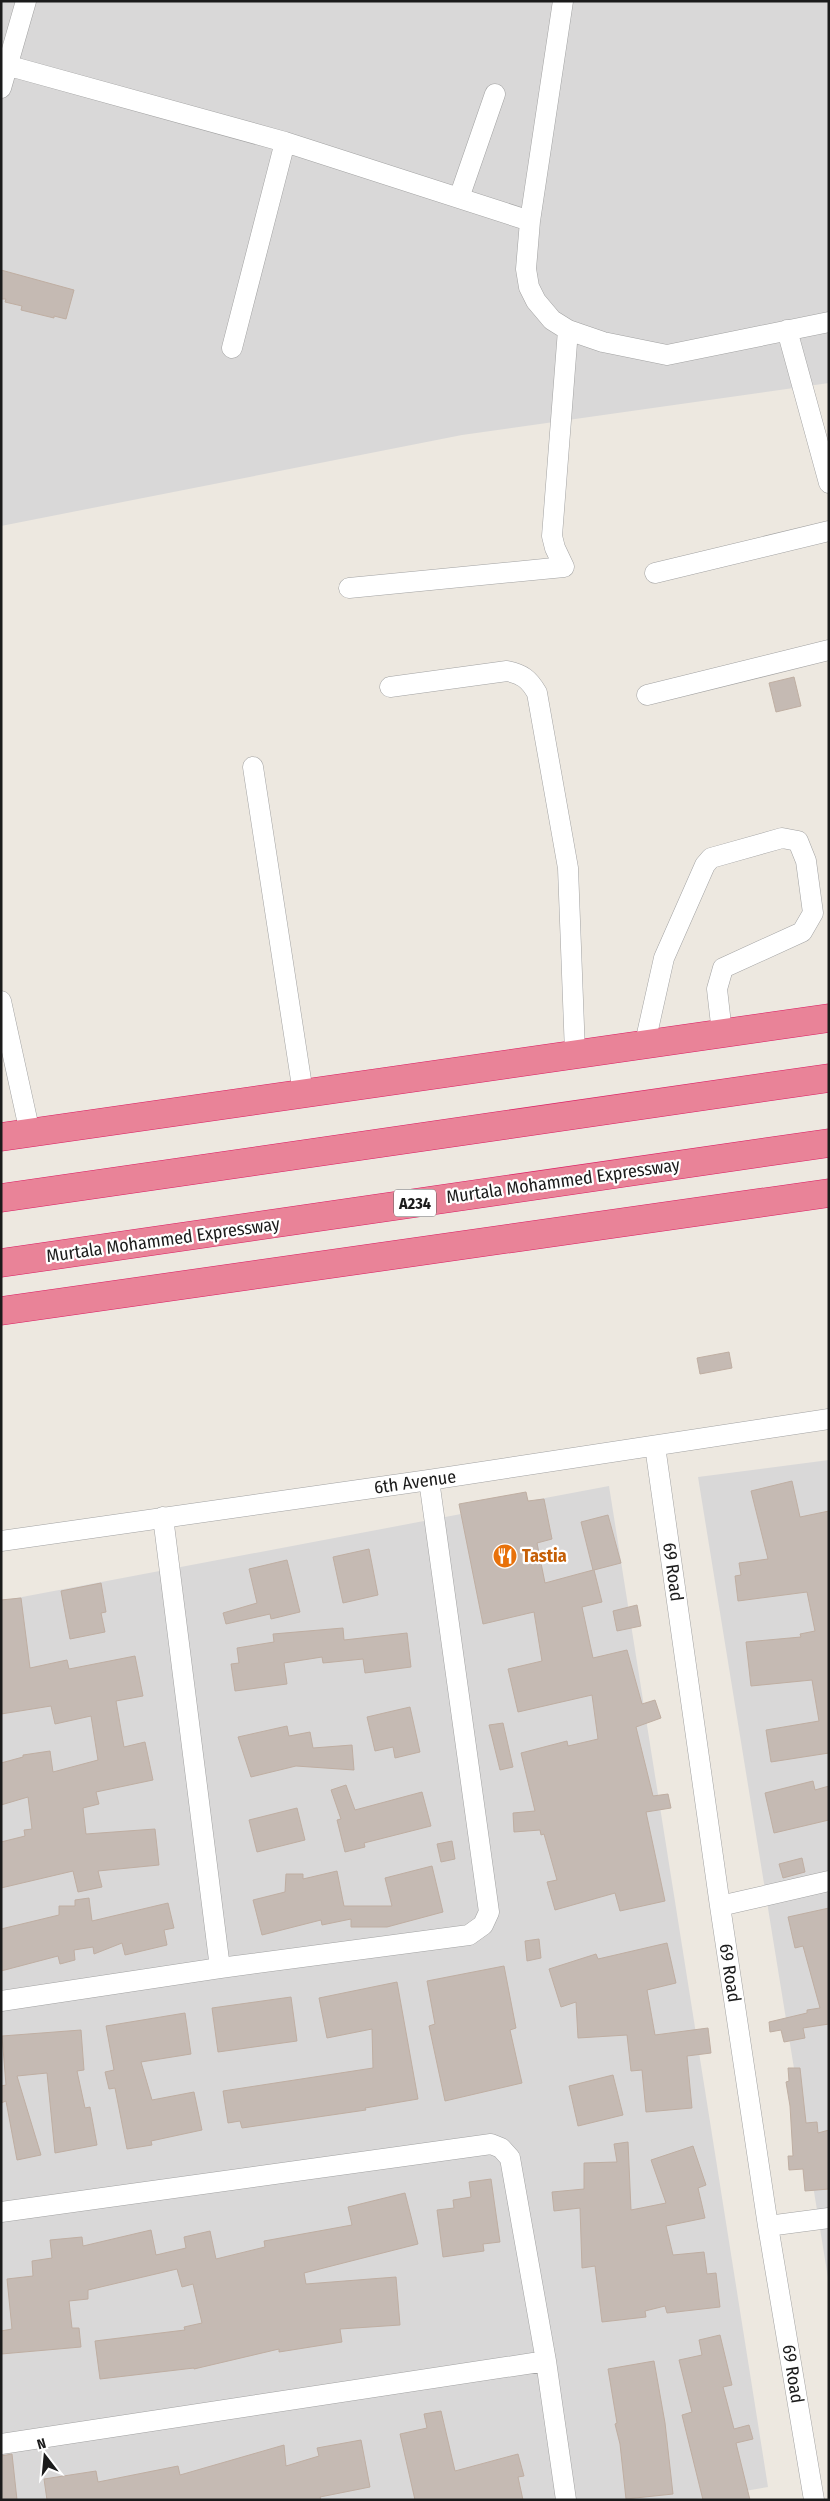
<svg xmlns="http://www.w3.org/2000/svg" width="830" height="2501" viewBox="0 0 830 2501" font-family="'Fira Sans Condensed',sans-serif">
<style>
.residential{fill:#d9d8d8}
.building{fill:#c5bab3;stroke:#bfaea2}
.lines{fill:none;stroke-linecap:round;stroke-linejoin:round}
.minor-casing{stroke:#a2a2a2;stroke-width:21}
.highway-casing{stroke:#da1d62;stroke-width:29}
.minor{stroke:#fff;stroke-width:20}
.highway{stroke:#e98398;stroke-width:28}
.labels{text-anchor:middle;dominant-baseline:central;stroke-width:4.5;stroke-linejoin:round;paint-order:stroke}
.shield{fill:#fff;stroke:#5f5f5f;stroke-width:1}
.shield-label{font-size:16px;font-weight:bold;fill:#1b1b1b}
.street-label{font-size:18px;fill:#1b1b1b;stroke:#fff}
.food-label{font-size:18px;font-weight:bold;fill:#c56008;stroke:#fff;text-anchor:start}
</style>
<rect width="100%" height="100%" fill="#ede8e0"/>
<path class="residential" d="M1,1H829V383L462,435L1,526Z
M829,1460V2284L698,1477Z
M609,1486L768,2487L691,2500H1V1601Z"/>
<path class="building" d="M1,270L74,290L66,319L54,316V318L21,310L22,306L5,302L6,299H1Z
M794,677L801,706L776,712L769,683Z
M729,1352L732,1368L700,1374L697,1358Z
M792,1481L800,1517L829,1511V1753L771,1762L766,1730L819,1721L812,1680L751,1686L746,1642L801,1637L800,1634L815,1631L807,1592L738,1601L735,1576L741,1575L739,1563L768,1559L751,1491Z
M526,1492L528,1501L544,1499L552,1539L537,1543L545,1583L593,1570L581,1522L608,1515L621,1563L594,1570L602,1602L582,1607L593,1658L627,1650L642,1704L655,1700L661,1718L636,1727L653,1796L668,1794L671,1808L646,1812L665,1901L620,1911L615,1893L555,1910L547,1882L557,1880L544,1834L541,1835L540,1830L514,1832L513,1813L535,1811L521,1753L567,1741L568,1746L598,1739L592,1695L518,1712L508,1669L542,1661L534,1612L483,1624L459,1504Z
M369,1549L378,1595L343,1603L333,1557Z
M287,1560L300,1612L271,1619L270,1614L226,1624L223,1613L257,1603L249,1569Z
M101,1583L106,1612L101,1613L105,1632L70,1639L61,1591Z
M21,1598L30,1668L67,1660L69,1669L135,1656L143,1696L116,1701L124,1747L145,1742L153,1780L96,1792L99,1804L83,1808L86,1834L155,1829L159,1865L98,1871L102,1887L78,1892L73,1871L1,1888V1842L25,1836L24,1830L32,1829L28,1797L1,1805V1763L23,1757V1755L50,1751L53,1772L98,1760L91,1716L55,1724L51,1706L1,1714V1600Z
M637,1605L641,1626L617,1631L613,1611Z
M343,1628L344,1640L407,1633L411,1667L365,1673L363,1659L323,1663L322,1657L284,1663L287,1684L235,1691L231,1664L239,1663L237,1648L274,1642L273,1634Z
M410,1707L420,1752L395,1758L393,1747L375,1751L367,1717Z
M503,1723L513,1767L500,1770L489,1725Z
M287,1726L289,1736L310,1732L313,1748L352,1745L354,1770L296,1766L251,1777L238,1737Z
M813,1781L815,1790L829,1786V1820L774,1833L765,1793Z
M346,1785L355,1810L422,1792L431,1826L364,1843L365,1847L345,1852L337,1820L341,1819L331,1790Z
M297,1808L305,1840L257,1852L249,1820Z
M452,1841L455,1859L441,1862L437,1844Z
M802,1858L805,1872L783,1878L779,1864Z
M432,1866L443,1912L387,1927H351V1919L322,1925L321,1920L262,1935L253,1900L285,1892L286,1874H303V1879L337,1871L344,1906H392L385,1878Z
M89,1898L92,1921L168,1903L174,1928L164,1930L167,1945L125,1955L122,1943L94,1954L93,1947L74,1950L75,1960L60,1964L58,1956L1,1971V1929L59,1915V1906H75V1900Z
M829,1908V2024L803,2028L805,2038L784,2042L781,2030L770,2032L769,2022L807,2013V2010L820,2008L803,1946L795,1948L788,1917Z
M539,1939L541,1958L527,1961L525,1941Z
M667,1943L676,1983L647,1990L655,2035L708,2028L711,2053L687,2056L692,2108L646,2112L642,2070L631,2071L627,2035L578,2038L576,2002L561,2007L549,1969L596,1954L598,1959Z
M504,1966L516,2028L510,2030L522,2083L445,2101L429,2026L435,2024L427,1981Z
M397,1982L418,2099L365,2108L366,2110L242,2128L240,2121L228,2123L223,2091L373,2068L372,2029L327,2038L319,1998Z
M291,1997L297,2041L218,2052L212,2008Z
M185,2013L191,2054L141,2062L152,2100L194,2092L202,2130L151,2141L152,2145L127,2149L115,2088L109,2089L105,2072L114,2070L106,2026Z
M81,2030L84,2070L77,2071L85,2108L90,2107L97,2145L55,2153L47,2073L17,2076L41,2155L17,2160L6,2101L1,2103V2086L6,2085L2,2036Z
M788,2068H800L806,2123L817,2122L818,2133L829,2130V2189L805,2191L803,2169L789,2170L788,2156H793L790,2106L786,2082L789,2081Z
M613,2075L623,2115L578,2126L569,2086Z
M628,2142L631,2210L666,2203L651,2160L693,2146L706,2185L698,2188L705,2218L666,2226L673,2255L704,2252L707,2274L716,2273L720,2307L667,2313L665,2306L645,2311L646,2317L602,2322L595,2266L582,2268L580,2208L554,2211L552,2192L584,2189V2163L617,2162L614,2144Z
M491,2179L500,2242L483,2244L484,2251L443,2257L437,2210L454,2208L453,2200L471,2197L469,2182Z
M405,2193L418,2244L304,2273L306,2284L396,2277L400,2325L340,2329L342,2342L279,2352V2349L194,2369V2368L100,2379L95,2341L185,2330L184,2327L202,2323L193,2284L182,2287L177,2269L88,2290V2299L69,2301L72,2328H79L81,2347L1,2354V2331L12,2329L7,2279L33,2276L32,2261L52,2258L50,2240L82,2237L83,2246L151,2230L156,2255L186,2248L184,2237L210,2231L216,2259L265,2247L264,2241L352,2225L348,2207Z
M720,2335L732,2385L723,2387L734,2429L749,2425L753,2439L736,2443L750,2500H703L682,2415L692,2412L679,2360L702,2355L699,2340Z
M654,2361L665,2423L673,2494L626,2499L620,2444L615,2424L617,2423L608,2369Z
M441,2411L455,2471L518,2454L524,2476L518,2477L523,2500H415L400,2434L427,2428L424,2414Z
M361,2440L370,2487L320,2497L321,2500H47L44,2479L96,2471L98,2482L178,2466L180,2475L284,2445L286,2466L319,2456L317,2448Z
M12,2454L17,2500H1V2456Z"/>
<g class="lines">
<defs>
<path id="minor" d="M563,1L530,221L526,269L529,287L536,301L552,320L568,330L603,342L667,355L829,322
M6,65L285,142L530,221
M1,88L26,1
M459,198L495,94
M787,330L829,483
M232,348L285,142
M655,573L829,531
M349,588L564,567L555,548L552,536L568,330
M390,687L507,671C522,674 529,679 537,693L568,868L575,1053
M647,695L829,650
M253,767L303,1093
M1,1001L30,1133
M645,1043L664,958L705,865L711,858L782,838L798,841L806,861L813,913L802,932L723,968L717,989L722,1033
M655,1446L720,1906L768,2226L814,2500
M163,1517L220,1968
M1,1541L429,1480L829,1419
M720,1906L829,1881
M1,2001L220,1968L469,1935L483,1925L489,1912L429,1480
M1,2212L491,2144L501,2148L510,2158L546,2361L566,2500
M768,2226L829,2218
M1,2444L546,2361"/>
<path id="highway" d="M1,1137L829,1018
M1,1198L829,1078
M1,1263L829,1143
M1,1311L829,1193"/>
</defs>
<use href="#minor" class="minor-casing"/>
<use href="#highway" class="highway-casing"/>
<use href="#minor" class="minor"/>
<use href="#highway" class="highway"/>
</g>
<defs>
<symbol id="restaurant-disc" viewBox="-11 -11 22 22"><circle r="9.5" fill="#e8710a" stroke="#fff"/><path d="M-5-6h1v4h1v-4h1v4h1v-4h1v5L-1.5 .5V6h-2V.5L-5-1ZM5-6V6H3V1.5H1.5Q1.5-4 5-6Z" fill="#fff"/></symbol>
</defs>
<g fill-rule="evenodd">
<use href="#restaurant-disc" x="491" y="1542" width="28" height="28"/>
</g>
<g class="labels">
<rect class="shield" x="394" y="1189.5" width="42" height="27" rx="4"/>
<g class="shield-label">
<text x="415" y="1203">A234</text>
</g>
<g class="street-label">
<text transform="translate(563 1181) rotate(-8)">Murtala Mohammed Expressway</text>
<text transform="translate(163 1240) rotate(-8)">Murtala Mohammed Expressway</text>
<text transform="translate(415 1482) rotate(-8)">6th Avenue</text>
<text transform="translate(673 1572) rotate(82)">69 Road</text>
<text transform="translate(730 1973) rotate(81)">69 Road</text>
<text transform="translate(793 2374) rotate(81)">69 Road</text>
</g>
<g class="food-label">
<text x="522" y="1556">Tastia</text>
</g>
</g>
<rect width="830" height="2501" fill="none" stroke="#1b1b1b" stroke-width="5"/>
<g transform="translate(45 2456) rotate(344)" stroke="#ffffff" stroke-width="4" paint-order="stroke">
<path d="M0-4L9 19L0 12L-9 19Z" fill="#1b1b1b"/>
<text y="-8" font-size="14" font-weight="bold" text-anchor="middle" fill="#1b1b1b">N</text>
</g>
</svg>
